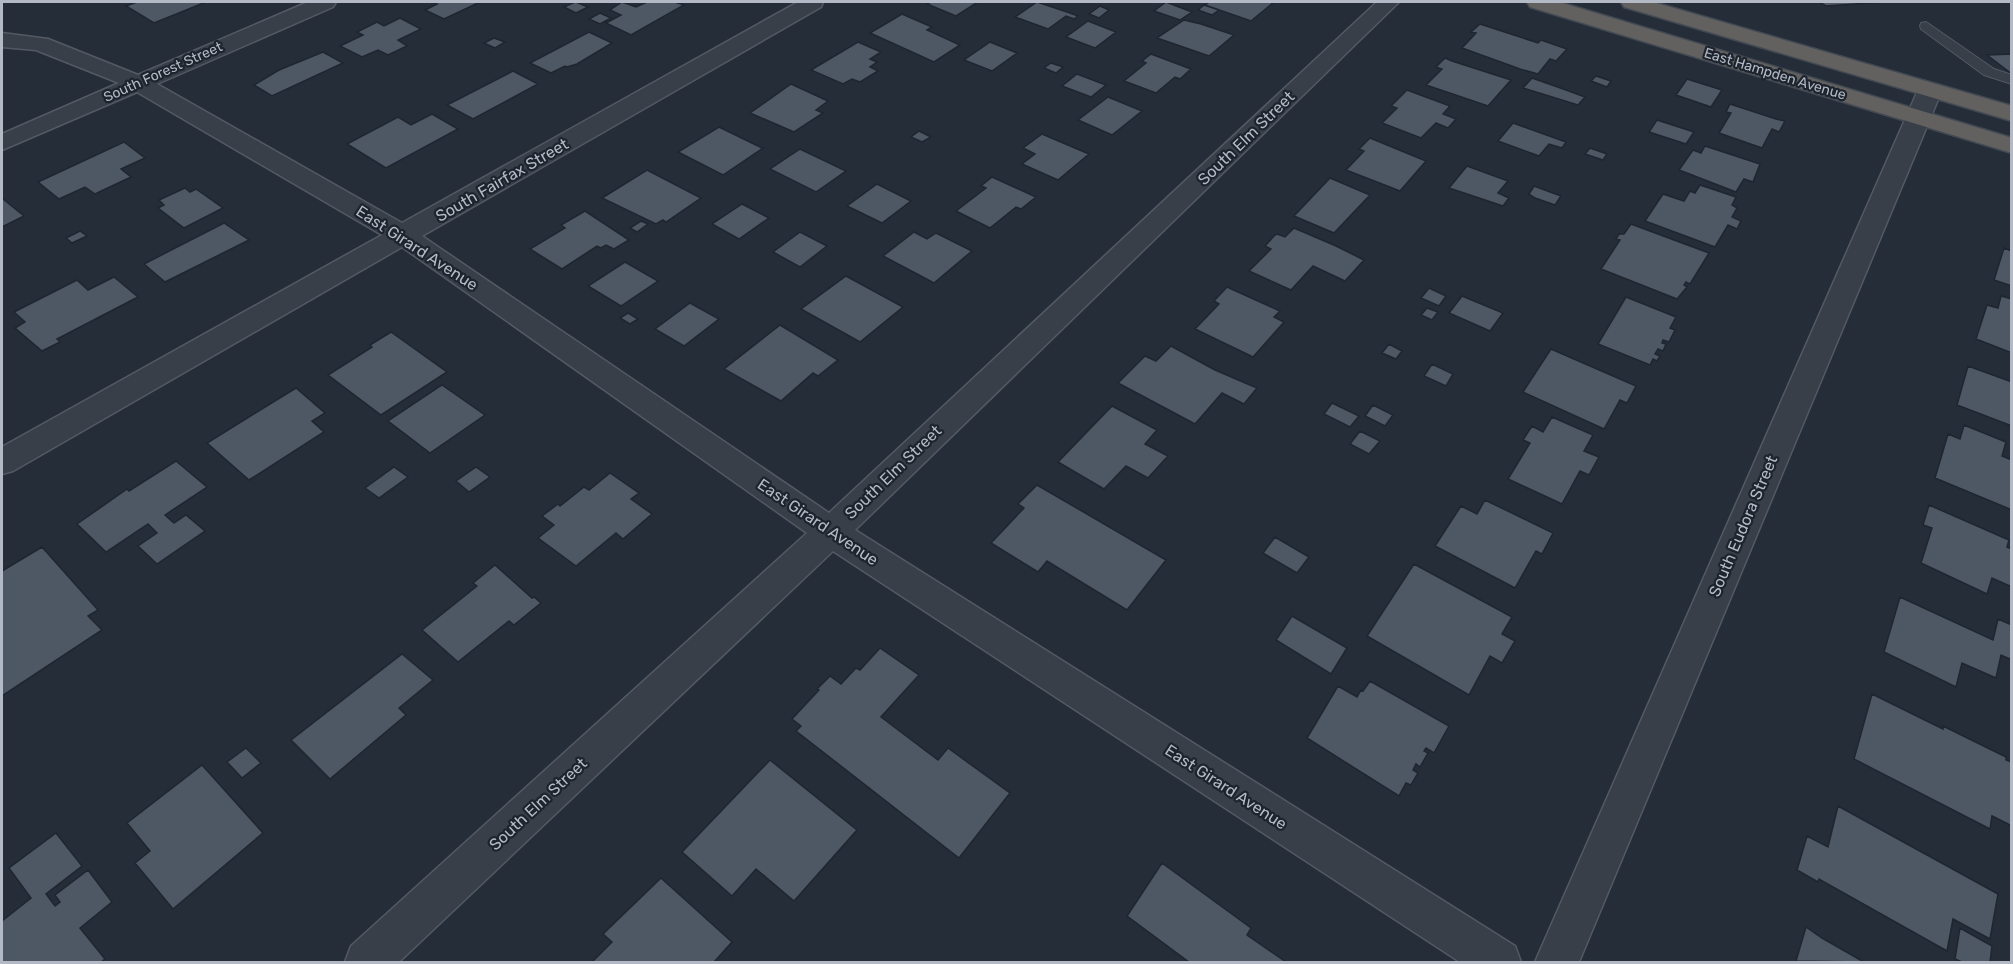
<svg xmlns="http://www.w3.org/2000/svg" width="2013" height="964" viewBox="0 0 2013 964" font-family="Rubik,sans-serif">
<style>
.building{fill:#4d5864;stroke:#1f2630;stroke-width:1.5}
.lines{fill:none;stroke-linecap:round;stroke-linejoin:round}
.service-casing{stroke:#535a64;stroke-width:2}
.minor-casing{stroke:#535a64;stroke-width:3}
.trunk-casing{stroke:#434a54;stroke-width:3}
.service{fill:#383f49;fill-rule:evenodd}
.minor{fill:#383f49;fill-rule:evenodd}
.trunk{fill:#62615f;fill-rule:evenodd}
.labels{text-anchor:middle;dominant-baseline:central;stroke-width:4.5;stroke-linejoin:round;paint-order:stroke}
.far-street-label{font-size:14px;fill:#b3bac5;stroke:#1d242e}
.street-label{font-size:16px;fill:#b3bac5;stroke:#1d242e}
</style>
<rect width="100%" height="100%" fill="#242d38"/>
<path class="building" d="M137,2H206L154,23L126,6Z
M432,2H480L444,19L425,10L437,4Z
M575,2H576L588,7L576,13L564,7Z
M622,2L636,7L647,2H675L684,5L631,35L606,23L621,15L610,10Z
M931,2H978L956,16L927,4Z
M1037,2L1070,13L1078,16L1074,19L1066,16L1048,29L1015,17Z
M1166,2L1192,12L1180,20L1154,11Z
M1209,2H1274L1251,21L1205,5Z
M1820,2H1884L1826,6Z
M1204,5L1219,10L1212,15L1198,10Z
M1100,6L1109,10L1099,18L1089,14Z
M600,13L611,18L600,24L589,19Z
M902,14L932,27L927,30L960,45L934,62L870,33Z
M400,18L421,29L398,40L407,46L388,55L378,50L362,57L340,46L363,35L357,32L377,22L384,26Z
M1184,20L1201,24L1234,35L1209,56L1157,38Z
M1088,21L1116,32L1095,48L1066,37Z
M1480,24L1538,43L1541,40L1567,49L1556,61L1550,59L1538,74L1520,69L1462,48L1476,33L1471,32Z
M589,32L612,43L577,64L567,67L565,66L551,73L530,63Z
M494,38L505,42L495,48L484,43Z
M858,42L881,52L870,59L877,62L870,67L878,71L860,82L852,79L843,84L811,70Z
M990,42L1017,53L992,71L964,60Z
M323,52L343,63L272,96L254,85L279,70Z
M1151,54L1191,69L1180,79L1175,77L1156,93L1124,81L1146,63L1142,61Z
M2012,54V74L1987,55Z
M1445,58L1452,61L1511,80L1488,106L1426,85L1442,69L1436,67Z
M1051,63L1063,67L1056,73L1044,68Z
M513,71L538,84L473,119L447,105Z
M1077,74L1106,85L1091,97L1062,86Z
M1596,76L1611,81L1607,87L1591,81Z
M1532,78L1566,90L1585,97L1578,105L1523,88Z
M1687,79L1722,90L1711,107L1676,95Z
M791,84L828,101L816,110L823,113L794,132L750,113Z
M1407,90L1450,106L1443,114L1456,119L1448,128L1436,123L1421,138L1382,123L1397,108L1391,106Z
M1108,97L1142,111L1112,135L1078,120Z
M1730,104L1776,119L1785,121L1779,132L1772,129L1762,148L1719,133L1731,113L1726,112Z
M432,114L458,129L386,168L347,144L398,117L411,125Z
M1657,120L1694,132L1686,144L1649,132Z
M1513,123L1566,142L1562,148L1549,144L1539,156L1498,141Z
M719,127L762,148H763L723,175L678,152Z
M919,131L931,137L922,142L911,137Z
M1042,134L1089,154L1058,180L1022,164L1035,154L1023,148Z
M1370,138L1426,161L1400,191L1346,170L1364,151L1359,149Z
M124,142L145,158L121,169L131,177L95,194L85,187L59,199L38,182Z
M1705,146L1760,164L1753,182L1744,179L1736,192L1679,170L1693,150L1701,153Z
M1590,148L1607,154L1603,160L1585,154Z
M800,149L846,171L816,192L770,169Z
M1467,166L1508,181L1498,193L1509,198L1503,206L1449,188Z
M647,170L701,198L666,222L663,220L656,224L602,198Z
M992,177L1036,197L1021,209L1016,207L990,228L956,211L986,188L981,186Z
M1330,178L1370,195L1334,233L1294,216Z
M877,184L911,201L882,223L847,206Z
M1700,185L1736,197L1732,205L1737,208L1732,217L1741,221L1737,229L1728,225L1715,247L1645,221L1663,194L1684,201L1690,191L1695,193Z
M1534,186L1561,196L1555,205L1535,198L1529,194Z
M185,188L190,192L196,189L223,208L184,228L158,208L164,205L159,200Z
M3,199L24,216L2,227V200Z
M742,204L769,218L739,239L712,224Z
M585,211L629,240L614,249L606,245L601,248L597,246L562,269L530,249L565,228L561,225Z
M641,221L648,224L637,232L630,228Z
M224,223L249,240L165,282L144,264Z
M1631,224L1709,253L1690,284L1686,282L1684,285L1687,287L1677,299L1601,269L1620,240L1616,239L1619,234H1624Z
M1294,228L1336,246L1364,260L1345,281L1313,266L1291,290L1249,271L1271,249L1265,246L1275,235L1277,234L1285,237Z
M80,231L87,236L72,243L66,238Z
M800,232L827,246L800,267L773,252Z
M914,232L927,239L936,233L972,251L934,283L883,256Z
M2004,248L2012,251V286L1994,280Z
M625,262L658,281L621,306L588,286Z
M846,276L903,307L860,342L801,309Z
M114,277L138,297L57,339L60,342L42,351L15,328L25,322L14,312L77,280L88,290Z
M1227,287L1280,311L1274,317L1284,322L1253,357L1195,329L1219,304L1214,301Z
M1429,288L1446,296L1439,306L1421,298Z
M1462,296L1503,313L1490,331L1449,313Z
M2001,296L2012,299V353L1976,339L1987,305L1998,308Z
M1626,297L1676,317L1670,328L1675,330L1669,342L1663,340L1662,343L1666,344L1663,351L1658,349L1655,354L1660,356L1657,361L1653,359L1650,365L1598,344Z
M690,303L719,319L684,346L655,329Z
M1427,308L1438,312L1432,320L1421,315Z
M628,313L638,319L630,324L620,318Z
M780,325L838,360L818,376L813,373L781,401L724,369Z
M391,332L447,372L381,415L328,375L372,347L370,345Z
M1389,344L1402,351L1396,359L1382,353Z
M1171,346L1215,370L1257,388L1244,404L1222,393L1195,424L1118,383L1145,356L1156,361Z
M1551,349L1636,386L1627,403L1620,400L1604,429L1523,392Z
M1432,364L1453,374L1446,386L1424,376Z
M1968,366L2012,382V426L1957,405Z
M442,385L485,415L430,453L388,421Z
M296,388L325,413L312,421L324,432L249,480L207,443Z
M1332,403L1359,416L1350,427L1324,414Z
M1373,405L1393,415L1385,426L1365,416Z
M1112,406L1157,430L1145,444L1168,456L1148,478L1126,466L1104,489L1058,462Z
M1552,417L1593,435L1584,451L1599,457L1589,475L1580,471L1562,504L1508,479L1530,443L1523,440L1532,426L1543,432Z
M1964,425L2006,442L2002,456L2012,460V510L1935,478L1948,434L1960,439Z
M1360,431L1380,441L1369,454L1350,444Z
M176,461L207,487L165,515L174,523L186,515L205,531L157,564L138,546L157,533L148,524L106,552L77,524L127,489L129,491Z
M394,467L408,477L379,498L365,488Z
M476,467L490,477L469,492L456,481Z
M610,473L639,493L631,499L652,514L623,539L616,533L576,566L538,538L554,525L542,516L558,504L560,506L584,487L589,490Z
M1037,485L1166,560L1127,610L1047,561L1038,572L991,543L1024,508L1018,504Z
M1485,500L1553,533L1542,554L1536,551L1515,588L1435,546L1461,506L1477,514Z
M1929,505L2009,540L2007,547L2012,549V587L1992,578L1987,594L1921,563L1932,528L1923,525Z
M1275,537L1309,557L1297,573L1263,553Z
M42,547L98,610L88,616L102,630L2,696V571Z
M1414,564L1512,617L1502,634L1515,641L1502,663L1490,656L1469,695L1367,636Z
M495,565L532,598L534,597L541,603L514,625L509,621L458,662L422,630L477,586L473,583Z
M1900,597L1993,640L1998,619L2012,625V660L2001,655L1996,678L1962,663L1956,687L1884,652Z
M1292,616L1347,648L1331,674L1276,640Z
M880,648L919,675L881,717L938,760L948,748L1010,793L959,858L796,731L801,726L792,719L819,690L817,689L830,676L841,684L856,668L860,670Z
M402,654L433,680L399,708L406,715L330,779L291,740Z
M1370,681L1449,726L1434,753L1426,748L1424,751L1428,753L1420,767L1416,764L1413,770L1418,773L1411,785L1406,783L1399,796L1307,738L1338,686L1357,697L1361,690L1363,691Z
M1872,694L1943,729V726L2006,757V760L2012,762V826L1992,816L1990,829L1854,759Z
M246,748L261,763L242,778L227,762Z
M770,760L857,830L794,901L756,869L732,896L682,852Z
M202,765L263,833L173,909L135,863L150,851L127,823Z
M1838,806L1998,894L1990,939L1953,919L1947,951L1819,879L1818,882L1797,870L1807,836L1828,847Z
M56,833L82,866L46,894L55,906L60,902L55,895L88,870L112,902L80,928L105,959L101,962H2V921L31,898L9,868Z
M1162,863L1251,928L1247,935L1286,962H1189L1127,916Z
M661,878L732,942L714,962H592L612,942L603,934Z
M1806,927L1822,938L1864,962L1796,961Z
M1960,928L1992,946L1990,962H1962L1955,959Z"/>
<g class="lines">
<defs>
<path id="service" d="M1926,22L1994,69L2012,75V84L1984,75L1921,29L1920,26L1921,23Z"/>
<path id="minor" d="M308,2H336L333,7L157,84L402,223L798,2H823L821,7L422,236L829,513L1377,2H1399L855,530L1515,946L1521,962H1460L833,551L399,962H345L351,946L807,533L402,247L13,471L2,474V447L382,235L137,92L2,150V134L119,83L36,50L2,47V33L48,39L138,75Z
M1930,83L1938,85L1942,90L1579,962H1535L1918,90L1922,85Z"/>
<path id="trunk" d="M1527,2H1559L2012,138V153L1530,7Z
M1621,2H1653L2012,106V121L1624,7Z"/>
</defs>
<use href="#service" class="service-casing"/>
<use href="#minor" class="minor-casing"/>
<use href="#trunk" class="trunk-casing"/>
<use href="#service" class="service"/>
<use href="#minor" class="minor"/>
<use href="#trunk" class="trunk"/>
</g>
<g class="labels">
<g class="far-street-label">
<text transform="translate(163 72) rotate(-24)">South Forest Street</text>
<text transform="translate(1775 74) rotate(17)">East Hampden Avenue</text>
</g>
<g class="street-label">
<text transform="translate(1246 138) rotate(-44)">South Elm Street</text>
<text transform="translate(502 180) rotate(-30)">South Fairfax Street</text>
<text transform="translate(417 248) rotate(33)">East Girard Avenue</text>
<text transform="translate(893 472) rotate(-44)">South Elm Street</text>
<text transform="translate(818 522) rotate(34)">East Girard Avenue</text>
<text transform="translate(1743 526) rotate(-67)">South Eudora Street</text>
<text transform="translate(1226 787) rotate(33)">East Girard Avenue</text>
<text transform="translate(538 804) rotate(-43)">South Elm Street</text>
</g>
</g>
<rect width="2013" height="964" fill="none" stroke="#b3bac5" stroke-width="6"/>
</svg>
